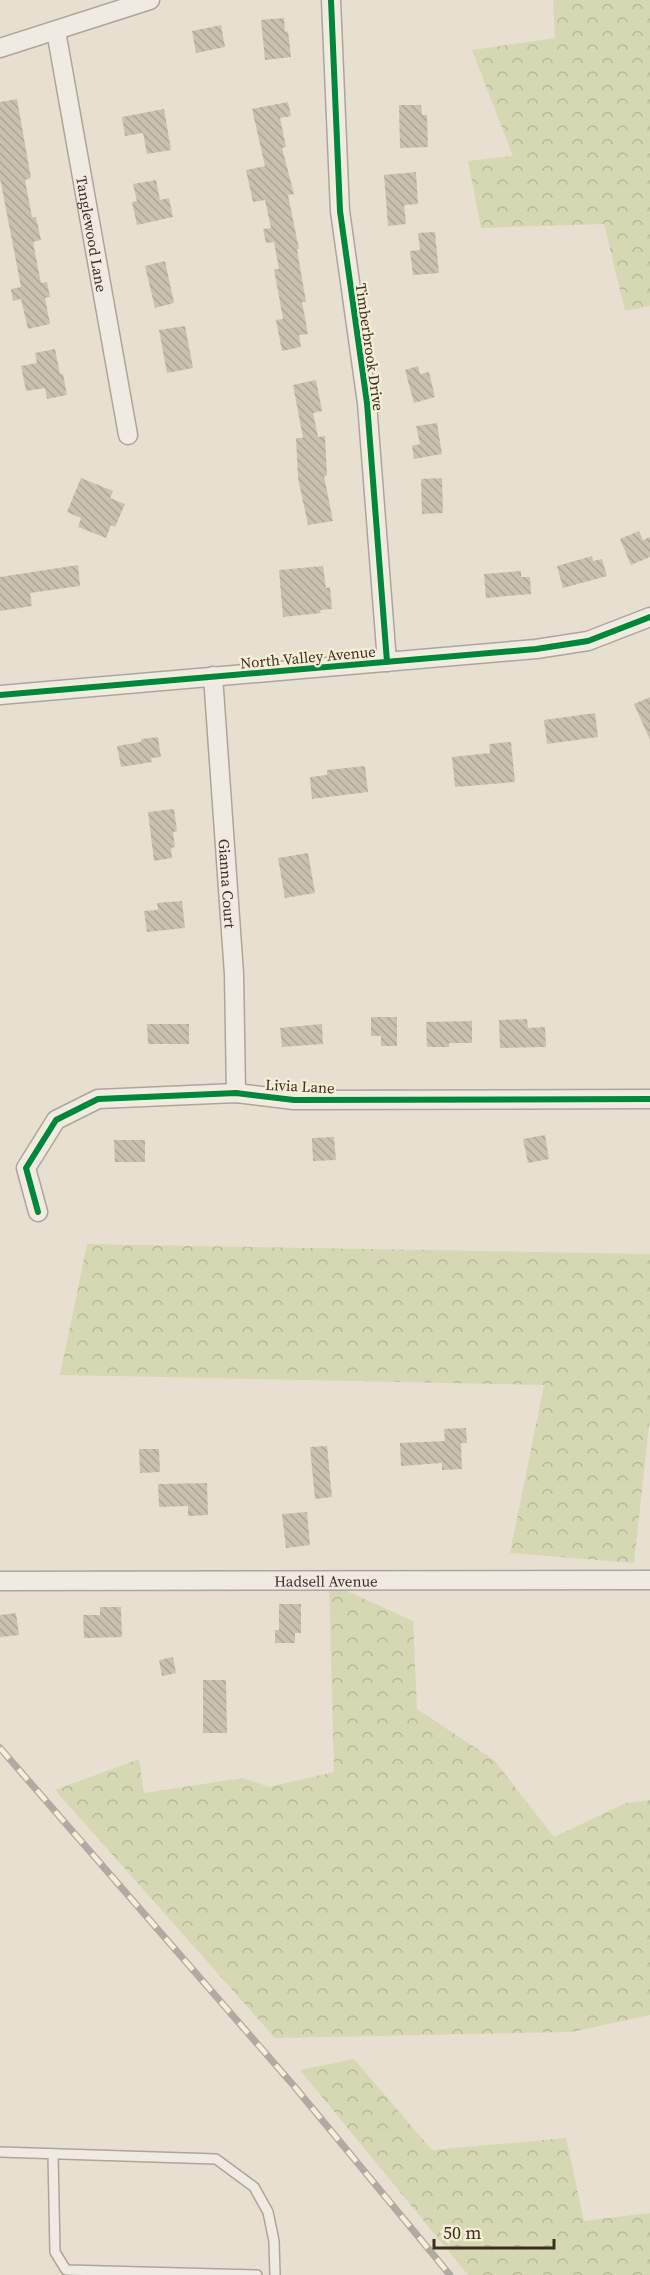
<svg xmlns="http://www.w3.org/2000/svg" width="650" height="2275" viewBox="0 0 650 2275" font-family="'Source Serif 4',serif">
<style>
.forest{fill:url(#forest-crowns)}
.building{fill:url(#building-back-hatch)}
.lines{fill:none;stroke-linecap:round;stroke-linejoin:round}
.lane-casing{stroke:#ada599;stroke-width:12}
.street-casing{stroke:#ada599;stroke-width:21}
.lane{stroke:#efebe3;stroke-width:9}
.street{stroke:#efebe3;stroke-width:18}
.rail-casing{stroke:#afaaa2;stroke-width:7}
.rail{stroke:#f7eed8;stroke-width:4.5;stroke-dasharray:14;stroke-linecap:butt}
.cycleway-casing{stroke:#f7eed8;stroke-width:10}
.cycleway{stroke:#00873e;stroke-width:6}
.labels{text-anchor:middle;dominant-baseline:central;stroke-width:4.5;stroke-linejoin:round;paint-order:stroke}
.street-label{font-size:15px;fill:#3d2e20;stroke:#f7eed8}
</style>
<defs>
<pattern id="forest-crowns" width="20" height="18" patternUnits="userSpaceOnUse" patternTransform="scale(1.5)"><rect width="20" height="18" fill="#d6d7b3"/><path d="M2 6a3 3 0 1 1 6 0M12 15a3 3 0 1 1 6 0" fill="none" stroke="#b9b99a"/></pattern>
<pattern id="building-back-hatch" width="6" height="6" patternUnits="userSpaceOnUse" patternTransform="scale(1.5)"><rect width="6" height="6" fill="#cbbfb2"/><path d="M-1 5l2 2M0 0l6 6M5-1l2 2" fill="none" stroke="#afa499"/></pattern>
</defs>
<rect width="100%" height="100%" fill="#e7e0d1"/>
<path class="forest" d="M553,0H650V306L625,311L604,224L481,228L468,161L513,156L472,50L555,38Z
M87,1244L650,1254V1417L634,1563L510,1553L544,1385L60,1375Z
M329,1583L413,1621L417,1709L494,1760L554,1837L626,1803L650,1800V2015L572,2032L275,2038L55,1790L139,1759L144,1793L243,1778L269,1787L334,1772Z
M354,2059L432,2150L566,2138L584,2221L650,2213V2275H468L300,2070Z"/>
<path class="building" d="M284,18L285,32L288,31L291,57L265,60L261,20Z
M221,25L225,47L196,53L192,31Z
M17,99L31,178L25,180L32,217H36L41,240L33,242L41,283L47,282L50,297L45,298L50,324L28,329L21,299L13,301L11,289L21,287L0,178V102Z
M288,102L291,116L280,118L286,147L282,148L294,194L288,195L299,249H297L306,302H302L308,334L299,335L301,347L282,351L276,320L283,319L274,269H279L274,242L266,243L263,229L271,228L265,200L253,202L246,170L265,166L252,109Z
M399,105H421L422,115H427L428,147L400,148Z
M164,109L171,150L147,154L143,133L125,136L122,117Z
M416,172L418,204L404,205L406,224L388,226L384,175Z
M156,180L160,200L169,198L173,217L137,225L132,202L137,201L133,184Z
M435,232L439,273L413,275L410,251L420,250L418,233Z
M165,261L174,303L155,308L145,266Z
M185,326L193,368L167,373L159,330Z
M55,349L60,374H63L67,395L47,399L45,388L26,391L21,366L37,363L35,353Z
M418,366L420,374L429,372L435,397L414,403L405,370Z
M316,380L322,411L313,413L318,437L325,436L327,476H324L333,521L308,525L298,478L296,438H303L293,385Z
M437,423L442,454L414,459L412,446L420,444L416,426Z
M81,478L113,491L110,498L125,504L115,527L111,525L106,538L78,527L81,518L67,512Z
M442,478L443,513L422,514L421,479Z
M639,531L643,540L650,537V557L631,565L620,539Z
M592,556L593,561L602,559L607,576L563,588L557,566Z
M78,565L80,586L30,593L32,606L0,611V577Z
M323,566L326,588L330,587L332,609L320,610L321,613L283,617L279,570Z
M521,571V577H530L531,594L486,598L484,574Z
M650,697V740L634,704Z
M595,713L598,737L547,744L544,720Z
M158,737L161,757L151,758L152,762L121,767L117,746L141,742V739Z
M511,742L515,782L455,787L452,757L490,753L489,744Z
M365,766L368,792L312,799L310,777L327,775V770Z
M174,809L177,831L173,832L175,847L171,848L172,858L154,861L148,812Z
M308,853L315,893L285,898L278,858Z
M182,901L185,928L147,932L144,911L158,910L157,903Z
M371,1017H397V1046H381V1036H371Z
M527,1019L528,1028L545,1027L546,1047L500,1048L499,1020Z
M472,1021V1043H449V1047H427L426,1022Z
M147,1024H189V1044H148Z
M322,1024L323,1044L282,1047L280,1028Z
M545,1135L549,1159L528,1163L523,1139Z
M334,1137L336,1160L313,1161L312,1138Z
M114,1140H145V1162H115Z
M466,1428L467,1443H461L462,1469L442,1470V1463L401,1466L400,1443L445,1441L444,1429Z
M327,1446L332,1497L315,1499L310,1447Z
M139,1449H159L160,1472L140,1473Z
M207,1483L208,1515L188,1516V1506L159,1507L158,1484Z
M307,1512L310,1545L286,1548L282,1514Z
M279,1604H301V1633H295V1643H275V1630H279Z
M100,1607H121L122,1637L84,1638L83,1615H100Z
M16,1613L19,1635L0,1637V1615Z
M173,1657L176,1673L162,1676L159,1660Z
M203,1680H226L227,1733H203Z"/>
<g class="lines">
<defs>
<path id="lane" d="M0,2152L216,2159L254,2187L268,2212L274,2241L275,2275
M53,2154L55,2252L66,2270L257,2275"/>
<g id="street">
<path d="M331,0L340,211L367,403L387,662"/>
<path id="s1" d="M56,31L128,435"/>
<path d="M0,48L150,0"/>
<path id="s2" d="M213,676L234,974L236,1093"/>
<path d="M0,695L536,649L588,641L650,617"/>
<path d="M38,1212L26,1168L56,1120L98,1099L236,1093L294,1100L650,1099"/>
<path id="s3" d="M0,1581L650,1580"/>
</g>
</defs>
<use href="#lane" class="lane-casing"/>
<use href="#street" class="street-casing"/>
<use href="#lane" class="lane"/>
<use href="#street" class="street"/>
<defs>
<path id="rail" d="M0,1748L294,2086L450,2275"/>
</defs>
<use href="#rail" class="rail-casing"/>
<use href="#rail" class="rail"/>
<defs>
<path id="cycleway" d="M331,0L340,211L367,403L387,662
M0,695L536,649L588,641L650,617
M38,1212L26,1168L56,1120L98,1099L236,1093L294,1100L650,1099"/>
</defs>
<use href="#cycleway" class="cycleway-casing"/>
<use href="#cycleway" class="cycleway"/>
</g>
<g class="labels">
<g class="street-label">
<text stroke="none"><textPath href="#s1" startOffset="206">Tanglewood Lane</textPath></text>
<text transform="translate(370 347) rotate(82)">Timberbrook Drive</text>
<text transform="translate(308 657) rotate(-5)">North Valley Avenue</text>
<text stroke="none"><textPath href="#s2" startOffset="208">Gianna Court</textPath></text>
<text transform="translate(300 1086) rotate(3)">Livia Lane</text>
<text stroke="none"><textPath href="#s3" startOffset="326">Hadsell Avenue</textPath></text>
</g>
</g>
<path d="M434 2239v9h120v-9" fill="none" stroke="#3d2e20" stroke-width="3"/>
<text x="443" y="2239" font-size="18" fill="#3d2e20" stroke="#f7eed8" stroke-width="4.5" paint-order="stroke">50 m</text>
</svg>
